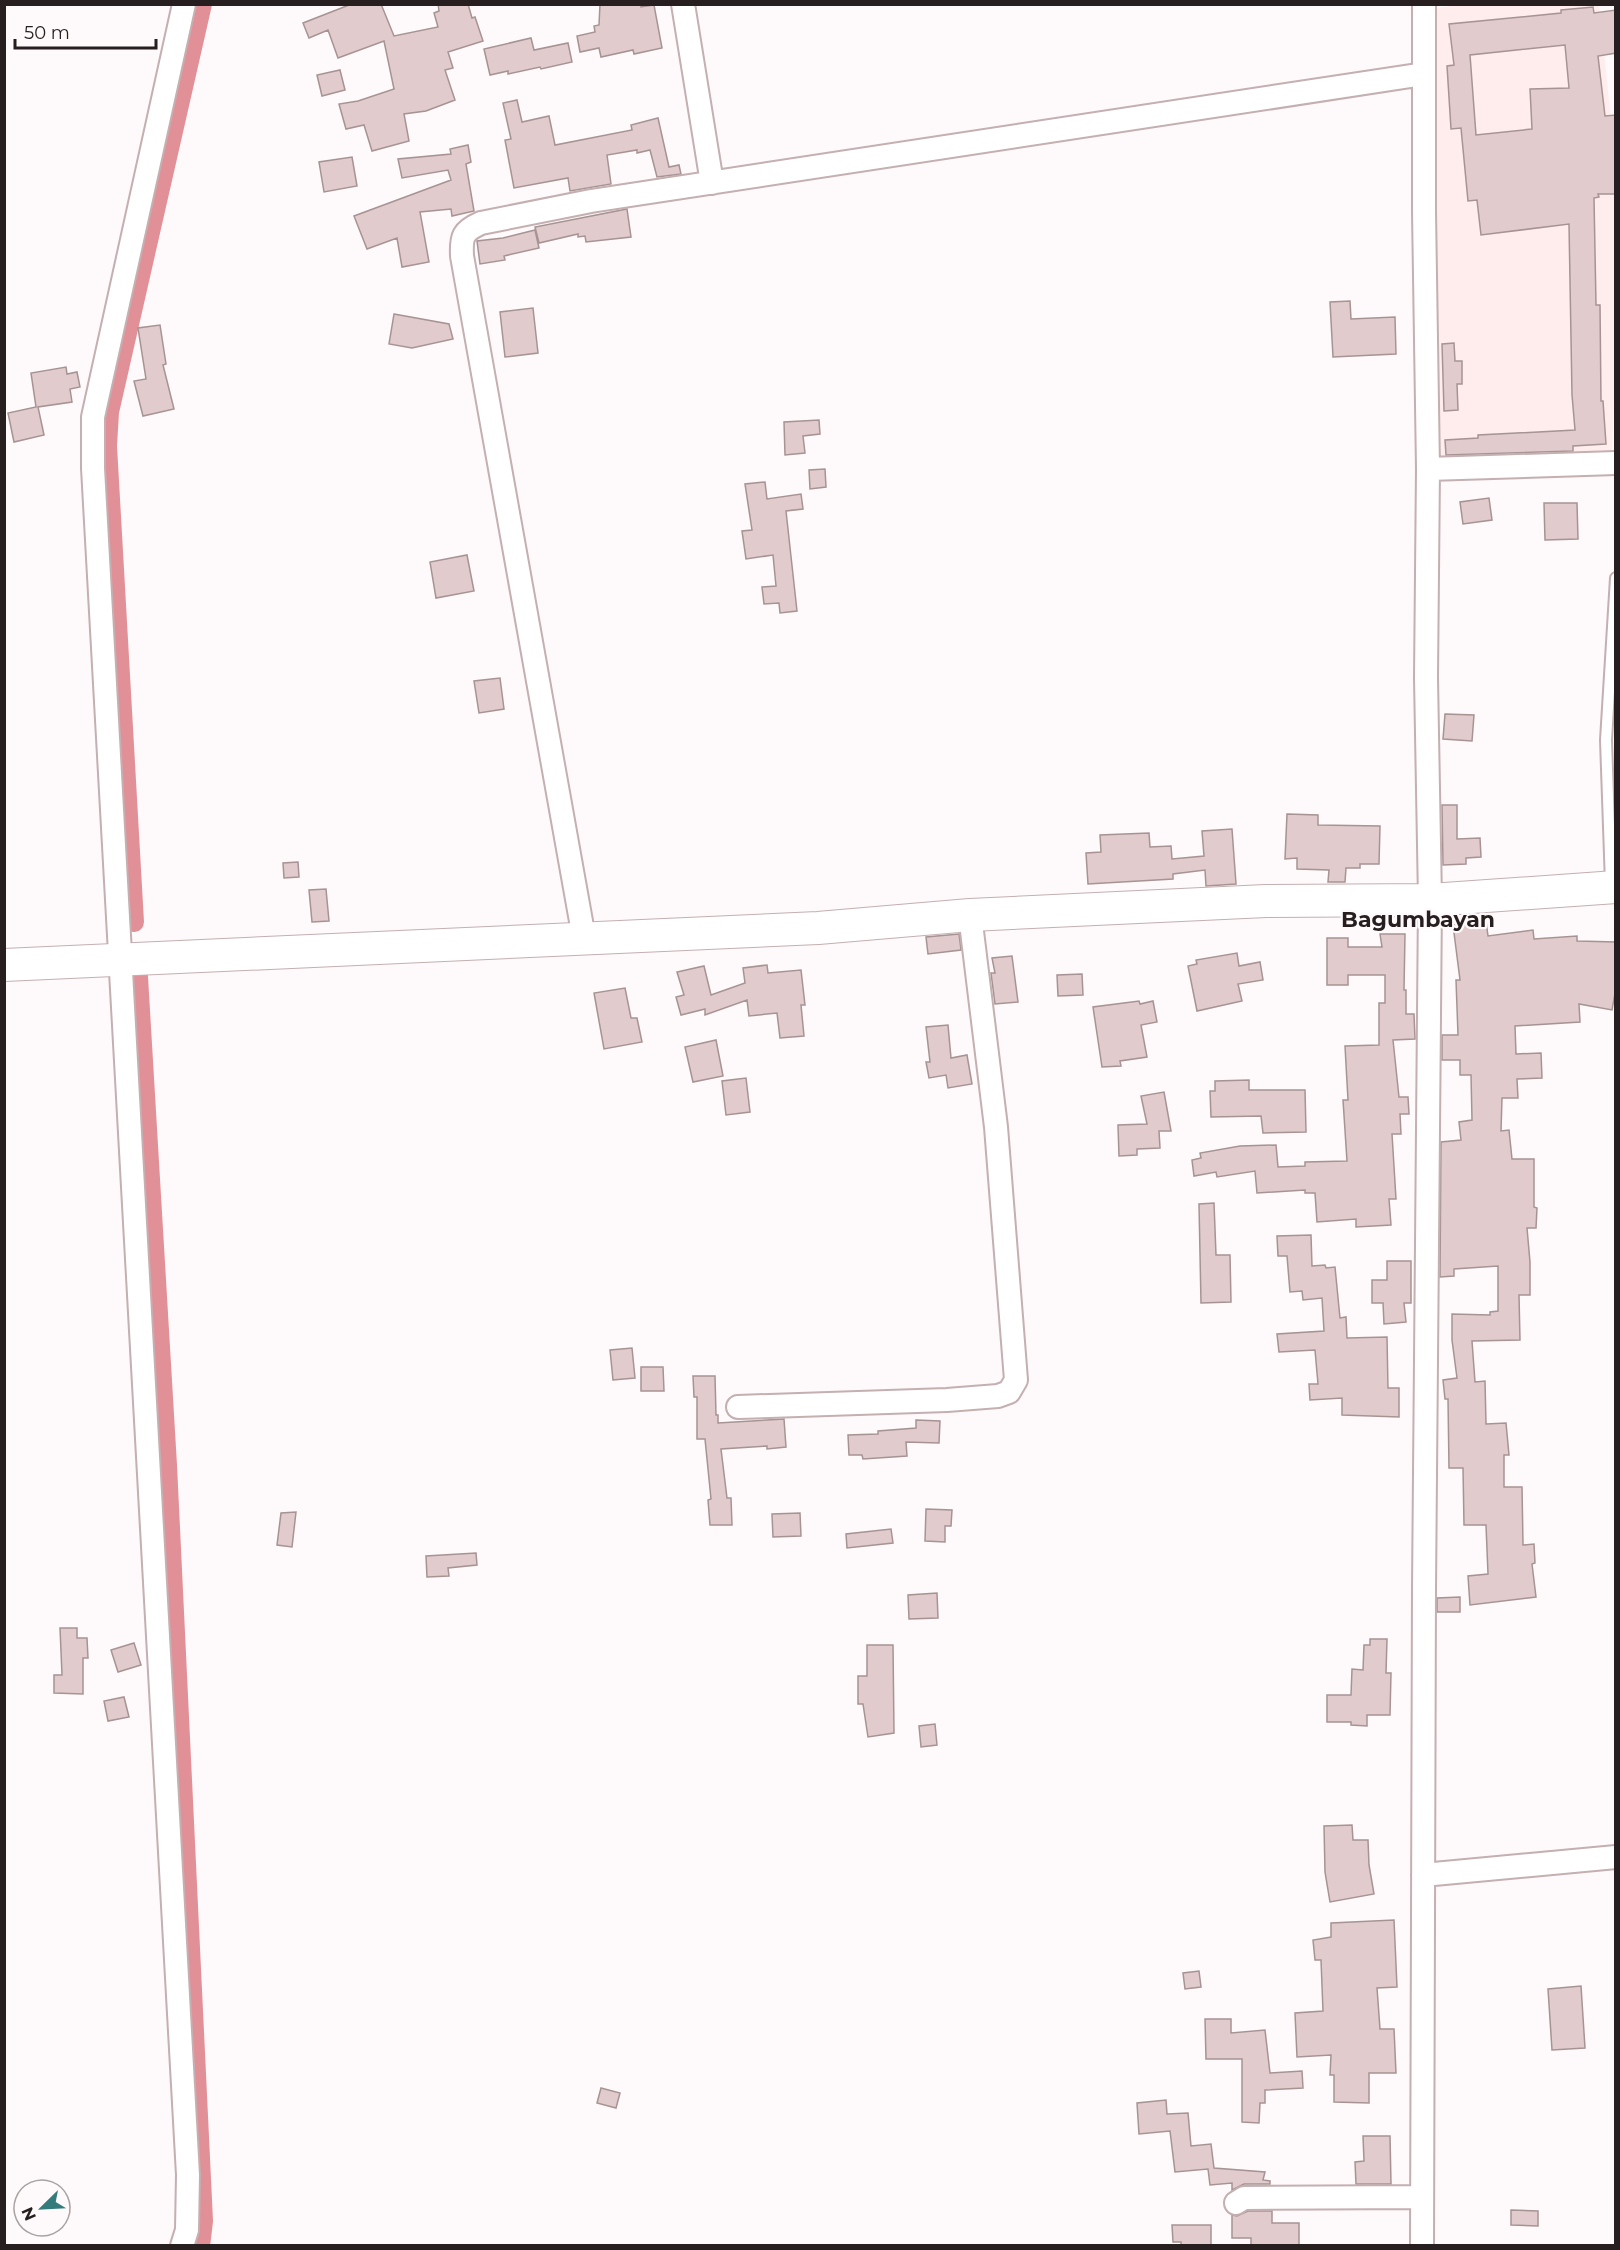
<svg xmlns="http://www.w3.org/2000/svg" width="1620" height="2250" viewBox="0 0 1620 2250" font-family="Montserrat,sans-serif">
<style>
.built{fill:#ffeced}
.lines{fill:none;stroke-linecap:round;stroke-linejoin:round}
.canal{stroke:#e19097;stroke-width:20}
.building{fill:#e1cbcc;stroke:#a79394;stroke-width:1.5;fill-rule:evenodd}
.lane-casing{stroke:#c4afb1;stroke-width:14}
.street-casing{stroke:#c4afb1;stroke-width:26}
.secondary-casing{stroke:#c4afb1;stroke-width:34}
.lane{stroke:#fff;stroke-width:10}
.street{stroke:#fff;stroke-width:22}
.secondary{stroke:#fff;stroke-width:32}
.labels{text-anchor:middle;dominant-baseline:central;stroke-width:4.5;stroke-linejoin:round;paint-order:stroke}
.quarter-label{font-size:22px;font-weight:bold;fill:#271f1f;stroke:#fef9fa}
</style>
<rect width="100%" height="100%" fill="#fef9fa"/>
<path class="built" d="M1471,4L1599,5L1616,167V324L1612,459L1440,467L1434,8Z"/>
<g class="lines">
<path class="canal" d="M134,922L107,446L109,412L202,4
M138,977L167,1465L203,2221L200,2246"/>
</g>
<path class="building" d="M381,4L394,36L438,27L434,13L439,11L438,4H468L472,18L475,17L483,41L448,52L453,68L445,70L455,100L426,111L404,114L409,141L372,151L364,125L346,129L339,104L358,101L394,89L384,41L338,58L328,30L309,38L303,23L349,5Z
M600,4H641V7L654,5L662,48L634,54L633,50L601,57L599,48L580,52L577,36L595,32L594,26L599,25Z
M1593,7L1594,13L1616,10V53L1598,56L1605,116L1616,115V194H1598L1599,197L1594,198L1596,305H1600L1601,401H1603L1606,444L1573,446V451L1446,455L1445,440L1478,438V435L1575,430L1572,395L1569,224L1481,235L1477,200L1468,201L1461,128L1451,129L1447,66L1454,65L1449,24L1561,13V10ZM1565,45L1569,88L1530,89L1532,129L1476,135L1470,55Z
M531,38L534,50L568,43L572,62L541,69L540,67L508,74V71L490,75L484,49Z
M340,70L345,90L322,96L317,75Z
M517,100L522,122L549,116L555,145L632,130L631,125L658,118L669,167L679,165L681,174L657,177L650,150L637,153V150L607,155L611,184L570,191L568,178L514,188L505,140L511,139L503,103Z
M468,145L471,162L466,164L474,211L452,216L451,209L420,212L429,262L402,267L397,238L367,249L354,216L451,180L448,170L402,178L398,159L451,154L450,149Z
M352,157L357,186L324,192L319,162Z
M627,209L631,237L586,242L585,236L578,237V234L539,243L535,227Z
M535,230L539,248L504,256L505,260L480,264L477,241L503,238Z
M1350,301L1351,319L1395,317L1396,354L1333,357L1330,302Z
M533,308L538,353L505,357L500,312Z
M394,314L449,324L453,339L412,348L389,344Z
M160,325L166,364L163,365L174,409L143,416L134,381L146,379L138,328Z
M1454,343L1455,361H1462V384H1457L1458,410L1444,411L1442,344Z
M66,367L67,374L77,372L80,387L70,389L72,402L38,407L44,435L14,442L8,413L36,407L31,373Z
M819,420L820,434L803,436L805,453L785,455L784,422Z
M825,469L826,487L810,489L809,470Z
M765,482L767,499L801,494L803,509L786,511L797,611L780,613L779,603L764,604L762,587L776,586L773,555L746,559L742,531L752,530L745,484Z
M1489,498L1492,520L1463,524L1460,502Z
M1544,503H1577L1578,539L1545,540Z
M467,555L474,591L436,598L430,562Z
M500,678L504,709L479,713L474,681Z
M1445,714L1474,715L1472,741L1443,739Z
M1442,805H1457V839L1480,838L1481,857L1466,858V864L1443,865Z
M1287,814L1318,815V825L1380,826L1379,864H1360V868H1346L1345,882H1328L1329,870L1297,869V858L1285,859Z
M1232,829L1236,884L1206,886L1205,870L1173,874V879L1088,884L1086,853L1101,852L1100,835L1149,833L1150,847L1171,846L1172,859L1204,856L1202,831Z
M298,862L299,877L284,878L283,863Z
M326,889L329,921L312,922L309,890Z
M1486,921L1488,936L1533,930L1534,939L1577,936V941L1616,942V988L1612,1010L1579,1004L1580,1022L1515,1026L1516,1054L1541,1053L1542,1078L1517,1079L1518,1098H1502L1501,1131L1509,1130L1512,1159H1534V1207L1537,1208L1536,1228H1527L1530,1262V1295H1519L1520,1340L1472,1341L1475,1382L1485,1381L1486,1424L1506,1423L1509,1455H1504V1487H1522L1523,1545L1534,1544L1535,1563L1532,1564L1536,1597L1470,1605L1468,1576L1488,1574L1486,1525H1464L1463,1468H1449L1448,1399H1445L1443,1380L1457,1378L1452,1340V1314L1490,1315V1312L1498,1311V1266L1454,1269V1276L1440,1277L1441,1142L1461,1140L1459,1122L1472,1120L1471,1075H1460V1060H1442V1035H1458L1456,980H1460L1453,925Z
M959,934L961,950L928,954L926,937Z
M1380,934H1405L1404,990H1406V1014H1414L1415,1039L1393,1040L1399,1097H1408L1409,1114H1400L1401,1134H1392L1396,1199H1389L1391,1225L1356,1227V1219L1317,1222L1315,1193H1305V1190L1257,1193L1255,1171L1217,1177L1216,1172L1194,1176L1192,1160L1201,1158L1200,1153L1240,1146L1276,1145L1278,1167L1305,1166V1162L1347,1161L1343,1100H1348L1345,1046L1379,1045V1003H1385V975H1348V985H1327V938H1348V947H1382Z
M1237,953L1239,966L1260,962L1263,980L1238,984L1242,1001L1197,1011L1188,966L1197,964L1196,960Z
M1012,956L1018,1002L995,1004L991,973H995L992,958Z
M767,965L768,973L801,970L805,1005H801L804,1036L780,1038L777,1013L749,1016L747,1000L705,1015V1009L681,1015L676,997L684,995L677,972L704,966L711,995L745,983L743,968Z
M1082,974L1083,995L1058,996L1057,975Z
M625,988L631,1018H637L642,1042L604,1049L594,993Z
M1139,1001L1140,1004L1153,1001L1157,1022L1141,1025L1147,1057L1120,1061L1121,1066L1102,1067L1093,1007Z
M948,1025L951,1058L967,1055L972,1084L948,1088L946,1075L929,1078L926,1062H930L926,1027Z
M716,1040L723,1076L693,1082L685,1047Z
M746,1078L750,1112L726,1115L722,1081Z
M1249,1080V1090H1305L1306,1132L1263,1133L1261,1116L1211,1117L1210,1091H1215V1081Z
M1164,1092L1171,1131H1159L1160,1148L1137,1149V1155L1119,1156L1118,1125L1147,1124L1141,1096Z
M1214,1203L1216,1255H1230L1231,1302L1201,1303L1199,1204Z
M1311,1235L1312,1266L1325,1265L1326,1268L1335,1267L1340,1318L1346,1317L1347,1338L1387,1337L1388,1388H1399V1417L1342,1415V1398L1310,1400L1309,1384H1318L1315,1350L1279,1352L1277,1334L1324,1331L1322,1298L1303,1300L1302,1291L1290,1292L1287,1256H1278L1277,1236Z
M1387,1261H1411V1303H1404L1406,1322L1384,1324L1383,1303H1372V1280H1387Z
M632,1348L635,1378L613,1380L610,1350Z
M641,1367H663L664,1391H641Z
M693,1376H715L716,1415H718V1423L784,1419L786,1447L767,1449V1446L721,1449L727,1498H731L732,1525H710L708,1500L711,1499L705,1439H697V1397H694Z
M916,1420L940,1421L939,1443L906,1442L907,1456L863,1459L862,1455H849L848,1435L878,1434V1431L916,1428Z
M926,1509L952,1510L951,1526H945V1542L925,1541Z
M296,1512L292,1547L277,1545L281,1513Z
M800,1513L801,1536L773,1537L772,1514Z
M891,1529L893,1543L847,1548L846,1534Z
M476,1553L477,1565L448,1568L449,1576L427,1577L426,1556Z
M937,1593L938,1618L909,1619L908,1595Z
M1460,1597V1612H1437V1598Z
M60,1628H77V1638H87L88,1658H83V1694L54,1693V1675H62Z
M1370,1639H1387L1386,1673H1391L1390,1715H1367V1726L1351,1725V1722H1327V1695H1351L1352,1669L1363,1670L1364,1645H1370Z
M134,1643L141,1665L118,1672L111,1650Z
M867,1645H893L894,1733L868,1737L863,1704H858V1676H867Z
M124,1697L129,1717L108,1721L104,1701Z
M935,1724L937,1745L921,1747L919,1726Z
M1352,1825L1353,1840H1368L1369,1865L1374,1894L1330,1902L1325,1872L1324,1826Z
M1394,1920L1397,1987L1377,1988L1380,2029H1394L1396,2073H1369V2103L1334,2102V2075H1330L1331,2055L1297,2057L1295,2013L1323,2011L1321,1960H1315L1313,1940L1331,1937V1923Z
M1199,1971L1201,1987L1185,1989L1183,1973Z
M1581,1986L1585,2048L1552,2050L1548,1989Z
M1205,2019H1231V2033L1265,2030L1270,2073L1302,2071L1303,2088L1265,2090V2103H1260L1259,2123L1242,2122V2059H1206Z
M601,2088L620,2093L616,2108L597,2103Z
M1166,2100L1167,2114L1188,2113L1191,2146L1211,2144L1214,2168L1265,2172L1263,2180L1270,2181V2184H1244L1232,2190V2183L1210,2185L1208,2169L1175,2172L1170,2131L1139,2134L1137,2103Z
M1363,2136H1390L1391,2184H1356L1355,2162L1364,2161Z
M1511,2210L1538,2211V2226L1511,2225Z
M1248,2211H1272V2223H1299V2246H1251V2238H1232V2215L1237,2216Z
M1172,2225H1211V2246H1181V2242H1173Z"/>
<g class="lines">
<defs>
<path id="lane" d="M1611,884L1606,740L1616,578"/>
<path id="street" d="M683,4L712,183
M1428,469L1616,463
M584,938L462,256C461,236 463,231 481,223L591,201L1424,74
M738,1407L947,1400L998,1396L1009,1392L1016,1380L996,1127L970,915
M1423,1875L1616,1857
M1236,2203L1244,2198L1422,2197
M182,2246L187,2230L188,2175L93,468V417L184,4
M1422,2246L1424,1589L1430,900L1426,678L1428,469L1424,211V4"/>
<path id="secondary" d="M4,965L818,928L970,915L1266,901L1430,900L1616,887"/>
</defs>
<use href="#lane" class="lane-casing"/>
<use href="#street" class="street-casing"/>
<use href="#secondary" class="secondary-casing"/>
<use href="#lane" class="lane"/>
<use href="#street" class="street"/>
<use href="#secondary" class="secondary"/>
</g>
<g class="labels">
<g class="quarter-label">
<text x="1418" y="919">Bagumbayan</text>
</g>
</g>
<rect width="1620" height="2250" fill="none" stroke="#271f1f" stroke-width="12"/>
<g transform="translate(42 2208) rotate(246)"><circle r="28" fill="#fef9fa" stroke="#a8a2a2" stroke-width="1.5"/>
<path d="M0-4.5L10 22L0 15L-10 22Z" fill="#337c7b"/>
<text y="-9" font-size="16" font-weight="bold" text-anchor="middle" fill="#271f1f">N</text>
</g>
<path d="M15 39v9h141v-9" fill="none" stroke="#271f1f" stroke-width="3"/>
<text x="24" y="39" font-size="18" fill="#271f1f" stroke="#fef9fa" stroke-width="4.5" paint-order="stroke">50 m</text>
</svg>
